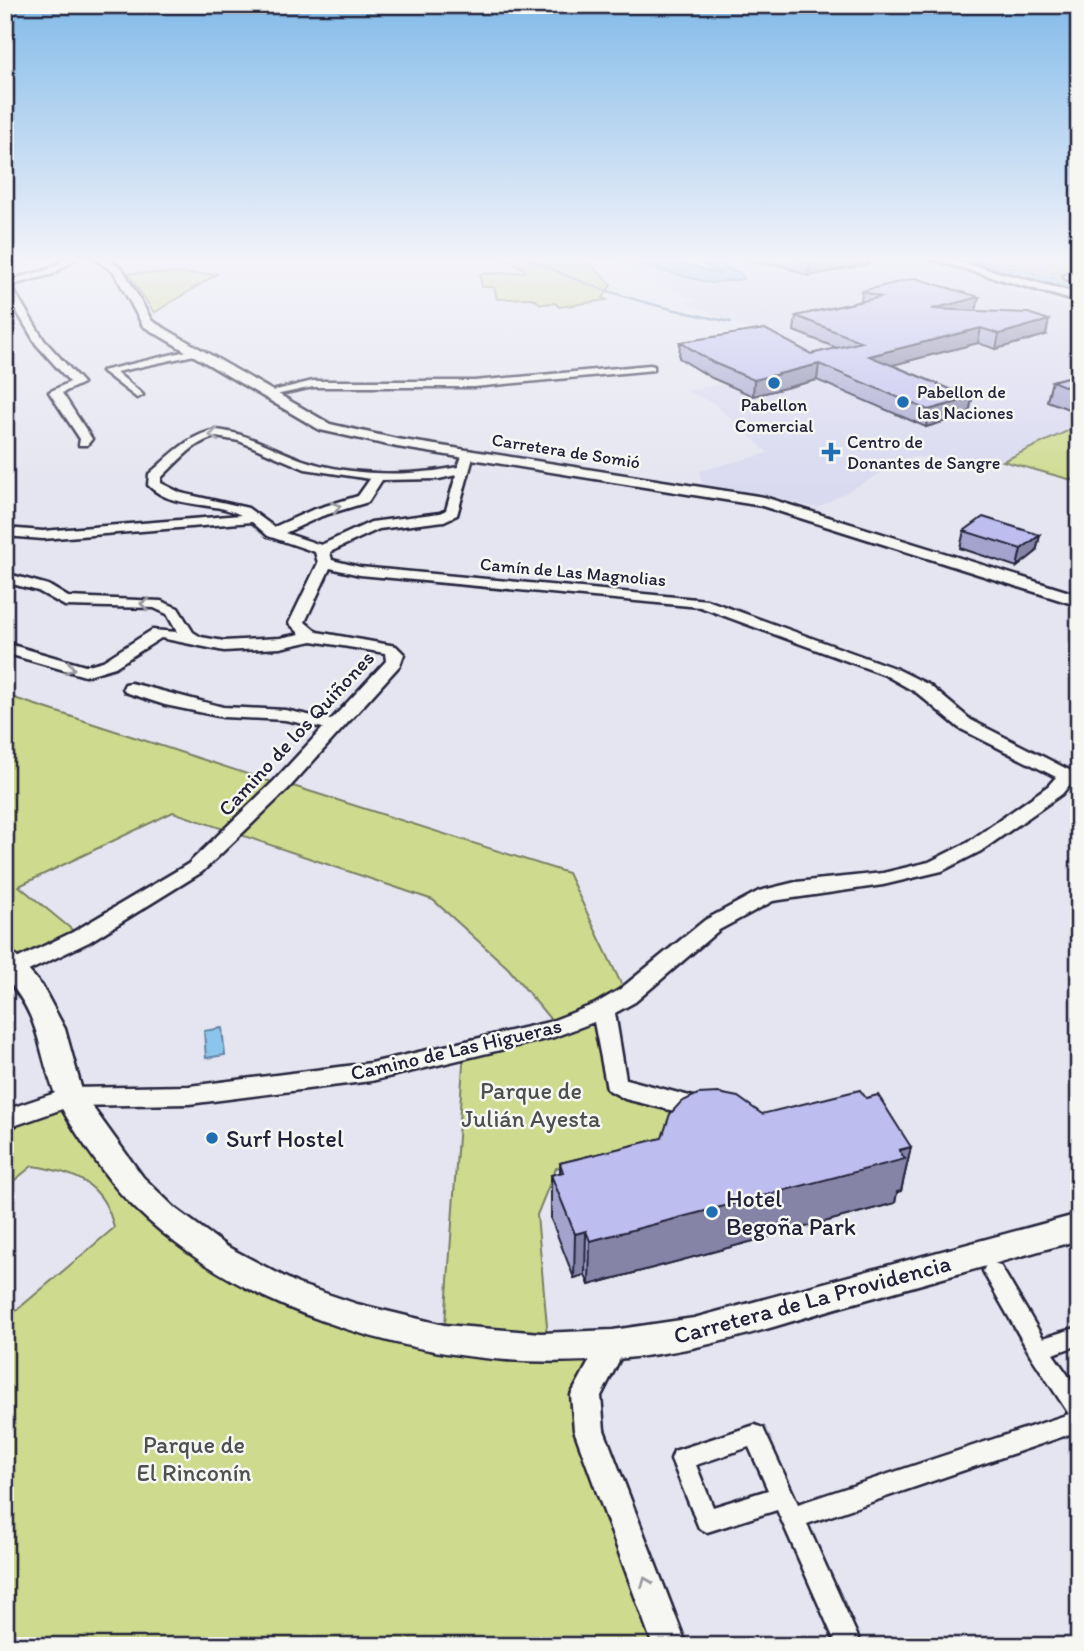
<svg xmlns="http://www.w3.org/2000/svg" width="1084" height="1651" viewBox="0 0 1084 1651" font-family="Itim,sans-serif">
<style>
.built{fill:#d9d9f0}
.green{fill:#cedb8e;stroke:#787e64;stroke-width:2}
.water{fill:#8cc5eb;stroke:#6284a5;stroke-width:2}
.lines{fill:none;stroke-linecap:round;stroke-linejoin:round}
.stream{stroke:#6284a5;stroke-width:2.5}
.river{fill:#8cc5eb;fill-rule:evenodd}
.secondary-tunnel{stroke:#bebecd;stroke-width:14;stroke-dasharray:14 7;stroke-linecap:butt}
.pedestrian-casing{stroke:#22223b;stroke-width:5}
.minor-casing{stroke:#22223b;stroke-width:5}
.tertiary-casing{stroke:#22223b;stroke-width:5}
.secondary-casing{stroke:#22223b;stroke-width:6}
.pedestrian{fill:#f6f6f2;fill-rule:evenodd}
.minor{fill:#f6f6f2;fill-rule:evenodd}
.tertiary{fill:#f6f6f2;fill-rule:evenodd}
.secondary{fill:#f6f6f2;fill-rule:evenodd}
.wall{fill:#a3a3ce;stroke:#22223b;stroke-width:2}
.shaded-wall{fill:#8584a7;stroke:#22223b;stroke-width:2}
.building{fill:#bebdef;stroke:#22223b;stroke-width:2}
.oneway{stroke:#9797a0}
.poi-dot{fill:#1f6fb2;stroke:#f6f6f2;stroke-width:2.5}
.labels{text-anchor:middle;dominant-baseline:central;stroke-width:5;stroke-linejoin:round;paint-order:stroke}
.far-poi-label{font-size:18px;fill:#22223b;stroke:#f6f6f2;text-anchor:start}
.far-street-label{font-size:18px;fill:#22223b;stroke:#f6f6f2}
.street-label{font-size:21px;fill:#22223b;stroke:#f6f6f2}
.near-park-label{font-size:24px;fill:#4d5050;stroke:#f6f6f2}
.near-poi-label{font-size:24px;fill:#22223b;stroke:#f6f6f2;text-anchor:start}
.near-street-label{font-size:24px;fill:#22223b;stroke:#f6f6f2}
</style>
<rect width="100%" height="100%" fill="#e5e5f1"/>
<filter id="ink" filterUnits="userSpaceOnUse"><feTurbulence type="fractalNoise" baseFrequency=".0143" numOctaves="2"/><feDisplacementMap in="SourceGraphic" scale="14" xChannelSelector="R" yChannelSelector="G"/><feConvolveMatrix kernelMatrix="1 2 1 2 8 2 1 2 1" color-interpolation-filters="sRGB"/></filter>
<g filter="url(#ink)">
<path class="built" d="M601,258H924L1023,286L1011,290L1079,309V426L1003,461L911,457L817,508L772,497L702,485L700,471L768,453L715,404L686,391L808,368L760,333L686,303L696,300Z"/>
<path class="green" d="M502,258H585L611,285L603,298L607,300L559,307L555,303L541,304L532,298L497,299L494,287H482L480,274L525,272L524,268Z
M991,258H1079V275L1051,273Z
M128,273L217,274L154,313Z
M1076,427H1079V482L1003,461Z
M5,695L281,785L293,786L568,873L627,996L603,1010L615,1083L668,1101L677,1138L556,1168L537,1215L547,1326L541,1348L613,1345L586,1395L670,1646H5V1320L114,1228C104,1183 75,1172 32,1166L5,1188V1120L70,1097L215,1256L444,1339L464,1050L554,1028L551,1020L508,968L433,900L173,812L19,886L81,937L35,962L5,960Z"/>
<path class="water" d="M640,258L680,261L717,274L720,273L695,260L723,258L726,268L740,273L744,279L710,283L619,259Z
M949,258H972L1079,284V289L1069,291Z
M222,1028L225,1055L206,1058L204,1031Z"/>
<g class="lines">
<path class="stream" d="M528,258C593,291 660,308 731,322"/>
<path class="river" d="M951,258H973L1079,286V296Z"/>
<path class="secondary-tunnel" d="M996,258L1070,276"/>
<defs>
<path id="pedestrian" d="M993,1263L1000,1265L1043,1338L1079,1327V1345L1053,1354L1079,1391V1431L807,1524L862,1646H837L777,1510L707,1532L699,1528L671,1459L674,1451L755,1425L763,1428L798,1504L1069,1414L1031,1356L986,1277L983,1271L986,1265ZM749,1447L768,1490L713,1507L696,1465Z"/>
<path id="minor" d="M5,258H27L5,262Z
M67,258H77L53,274L5,287V281L47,270Z
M5,291L16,294L44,340L83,383L62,393L92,439L87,445H79L80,439L49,392L70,382L36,344L9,298L5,297Z
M195,349L200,352L199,354L116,372L141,393L143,395L137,398L102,371Z
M650,365L654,366V370L474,387H313L266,397L260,394L313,381H474Z
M216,430C248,433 273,449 303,460C349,476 410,477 458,467L464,451H472L474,454L457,515L444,521L379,529L330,552L332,560L360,567L707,600L897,669L929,685L971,720L1071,771L1079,772V782H1072L1062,794L981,851L942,871L883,885L773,901L719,930L635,1002L615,1013L626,1079L712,1102L715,1109L712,1116L703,1118L625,1099L607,1089L594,1022L554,1037L371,1081L189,1104L71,1106L5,1129V1110L70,1088L189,1086L371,1063L549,1022L595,1004L619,990L705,920L759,891L796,882L883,873L929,862L967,843L1048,786L1056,777L959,728L917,693L885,675L700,607L360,575L330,568L305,622L317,632L396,646L404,654L400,665L288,789L202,872L89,942L22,974H6V964L73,932L188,864L274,781L323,728L285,720L223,717L165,705L125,692L123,688L125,684L131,683L223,707L285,710L331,720L386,661L385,653L312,641L280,648L224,651L161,638L115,667L85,676L5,653V643L85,666L103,661L152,630L177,632L167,614L154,608L65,606L38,591L5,582V573L48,585L68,597L161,601L178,608L193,632L201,637L224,641L280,638L300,634L289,623L318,563L315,552L268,536L252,522L43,539L5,536V528L43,531L241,515C212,500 172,510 148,485L149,474C170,456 188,435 216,430ZM216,437L239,441L305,469L370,479L358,496L312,510L274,527L248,508L181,493L161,483V478C177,463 194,441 216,437ZM456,475L446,510L440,513L371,522L321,545L285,533L322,516L368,502L382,480L439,479Z
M613,1332L623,1336L627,1345L601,1396L604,1430L687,1646H653L574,1430L571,1395L603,1336Z"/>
<path id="tertiary" d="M93,258H105L122,268L152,321L330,424L397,439L764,497L1079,595V606L762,506L397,447L320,430L143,326L114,272Z
M5,951L14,954L42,986L65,1029L83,1094L143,1177L176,1209L226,1246L298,1284L357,1304L444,1325L541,1333L613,1330L694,1318L1079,1214V1240C999,1262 919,1285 840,1307C791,1321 742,1338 692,1348C568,1373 442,1364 323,1321C247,1294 181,1256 125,1198C109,1182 65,1119 57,1098C36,1051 44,1022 5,977Z"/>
<path id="secondary" d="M928,258H946L1079,294V302Z
M1070,272L1079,274V282L1066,279L1064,276Z"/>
</defs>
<use href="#pedestrian" class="pedestrian-casing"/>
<use href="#minor" class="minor-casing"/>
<use href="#tertiary" class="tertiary-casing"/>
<use href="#secondary" class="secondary-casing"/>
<use href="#pedestrian" class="pedestrian"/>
<use href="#minor" class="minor"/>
<use href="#tertiary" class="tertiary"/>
<use href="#secondary" class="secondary"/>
</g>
<path class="wall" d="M739,258H869L868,264L808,276L781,265L757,264Z
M862,291L976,311L1046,335L996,349L978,343L892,365L972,398L969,414L926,427L817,380L753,396L712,378L679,358L680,342L811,354L837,348L794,331L796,316L861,301Z
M1079,374V413L1047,401L1052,381Z
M964,531L1040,535L1036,552L1017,567L960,548Z
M762,1114L911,1147L901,1191L897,1192L895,1203L589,1285L585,1275L574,1278L551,1219V1175L560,1173V1163Z"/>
<path class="shaded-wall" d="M840,258H869L868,264L808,276L810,263Z
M979,297L976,312L932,309Z
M1049,320L1046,335L996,349L999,334Z
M981,328L978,343L866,372L869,356Z
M819,364L817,380L753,396L754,380Z
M972,398L969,414L926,427L928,410Z
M1040,535L1036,552L1017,567L1021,549Z
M911,1147L901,1191L897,1192L895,1203L589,1285L590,1241Z
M586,1231L585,1275L574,1278L575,1234Z"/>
<path class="building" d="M794,258H840L810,263Z
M915,278L979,297L932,309L1028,313L1049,320L999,334L981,328L869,356L972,398L928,410L819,364L754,380L714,363L680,342L765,329L811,354L862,342L796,316L881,297L862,291Z
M1079,374V392L1052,381Z
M983,517L1040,535L1021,549L964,531Z
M860,1090L866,1098L878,1095L911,1147L899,1150L905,1159L590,1241L586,1231L575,1234L551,1175L563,1172L560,1163L662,1138L670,1114L681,1102L698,1094L718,1093L738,1097L762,1114Z"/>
<defs><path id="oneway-chevron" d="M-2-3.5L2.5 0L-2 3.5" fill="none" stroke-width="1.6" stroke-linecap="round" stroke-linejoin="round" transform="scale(1.75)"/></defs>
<g class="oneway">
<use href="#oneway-chevron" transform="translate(214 435) rotate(175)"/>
<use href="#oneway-chevron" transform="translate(336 507) rotate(-16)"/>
<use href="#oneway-chevron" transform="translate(145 604) rotate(-173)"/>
<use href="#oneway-chevron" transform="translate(70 668) rotate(14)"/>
<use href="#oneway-chevron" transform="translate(646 1582) rotate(-111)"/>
</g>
</g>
<linearGradient id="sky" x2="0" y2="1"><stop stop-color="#83bbe9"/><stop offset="0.53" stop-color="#f3f3f9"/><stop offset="1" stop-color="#f3f3f9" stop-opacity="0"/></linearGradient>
<rect width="1084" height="489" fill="url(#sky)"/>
<g class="poi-dot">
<circle cx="774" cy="383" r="7"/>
<circle cx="903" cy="402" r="7"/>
<path d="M827.5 441.5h7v7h7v7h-7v7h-7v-7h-7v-7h7z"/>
<circle cx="212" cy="1138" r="7"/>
<circle cx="712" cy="1212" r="7"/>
</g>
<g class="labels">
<g class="far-poi-label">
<text x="917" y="392">Pabellon de<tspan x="917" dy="21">las Naciones</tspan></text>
<text x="774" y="405" text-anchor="middle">Pabellon<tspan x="774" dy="21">Comercial</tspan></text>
<text x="847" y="442">Centro de<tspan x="847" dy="21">Donantes de Sangre</tspan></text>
</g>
<g class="far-street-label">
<text transform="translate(566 451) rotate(9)">Carretera de Somió</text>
<text transform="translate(573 572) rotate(5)">Camín de Las Magnolias</text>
</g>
<g class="street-label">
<text transform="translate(296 733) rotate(-47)">Camino de los Quiñones</text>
<text transform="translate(456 1049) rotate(-13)">Camino de Las Higueras</text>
</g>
<g class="near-park-label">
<text x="531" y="1090">Parque de<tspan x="531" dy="28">Julián Ayesta</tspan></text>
<text x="194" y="1444">Parque de<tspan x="194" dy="28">El Rinconín</tspan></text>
</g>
<g class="near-poi-label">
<text x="226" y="1138">Surf Hostel</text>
<text x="726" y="1198">Hotel<tspan x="726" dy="28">Begoña Park</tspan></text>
</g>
<g class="near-street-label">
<text transform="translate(812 1299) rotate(-15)">Carretera de La Providencia</text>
</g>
</g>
<rect width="1084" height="1651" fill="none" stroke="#f6f6f2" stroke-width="28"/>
<rect x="14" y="14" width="1056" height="1623" fill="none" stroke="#22223b" stroke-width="2.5" filter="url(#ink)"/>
</svg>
